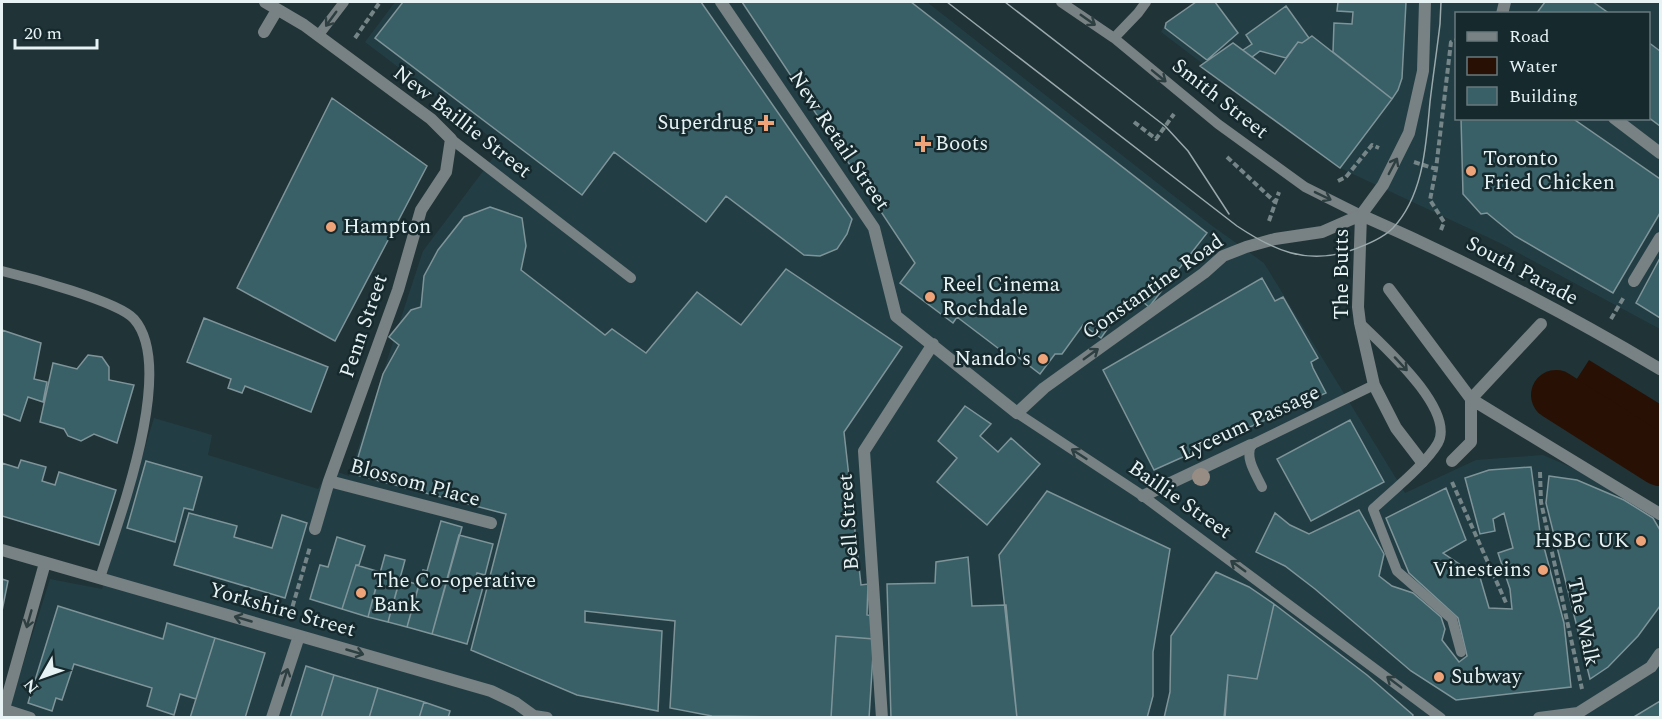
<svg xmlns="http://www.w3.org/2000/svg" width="1662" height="719" viewBox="0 0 1662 719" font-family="Spectral,serif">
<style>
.built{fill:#223e44;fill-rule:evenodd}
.water{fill:#281104}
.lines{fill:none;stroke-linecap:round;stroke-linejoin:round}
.river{stroke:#281104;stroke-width:50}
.building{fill:#395f67;stroke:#7e9499;stroke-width:1.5}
.path{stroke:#758588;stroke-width:4;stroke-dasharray:6 3;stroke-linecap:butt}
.lane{stroke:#788183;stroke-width:10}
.street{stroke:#788183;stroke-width:12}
.tram{stroke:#9aa9ac;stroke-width:1.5}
.tree{fill:#978d85}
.oneway{stroke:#2e3f42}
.poi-dot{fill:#efa378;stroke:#16292d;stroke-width:2}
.labels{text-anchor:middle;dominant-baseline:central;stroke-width:5;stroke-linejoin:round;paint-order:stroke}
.street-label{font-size:21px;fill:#e6f2f4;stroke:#16292d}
.poi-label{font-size:21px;fill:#e6f2f4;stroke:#16292d;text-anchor:start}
</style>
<rect width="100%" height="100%" fill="#203337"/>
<path class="built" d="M395,2H927L1211,225L1264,263L1405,493L1476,460L1543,455L1660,506V717L6,718L50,579L102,589L154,418L212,435L208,455L318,489L329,469L349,476L423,251L502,146L365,42Z
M1196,2H1660V329L1500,243L1340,168L1161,32L1166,23ZM1456,14H1648V118H1456Z"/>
<path class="water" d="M1589,360L1660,404V482L1551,419Z"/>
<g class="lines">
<path class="river" d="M1556,395L1660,461"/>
</g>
<path class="building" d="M403,2H701L852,219L847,234L837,249L820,256L804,255L726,196L706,222L614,152L582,195L375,38Z
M742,2H911L1207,233L1149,307L1137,297L1120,319L1115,318L1101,338L1083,325L1062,354H1055L1040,374L1014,354L1011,358L957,317L953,323L900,283L915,263Z
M1196,2H1215L1238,33L1207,60L1165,28L1166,23Z
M1338,2H1406L1402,78L1398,90L1392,99L1333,52L1334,23L1352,24L1353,12L1337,11Z
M1545,2H1593L1610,14H1536Z
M1286,6L1309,38L1302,43L1298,42L1286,58L1260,51L1252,57L1243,50L1252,44L1246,35Z
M1312,36L1392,99L1340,168L1200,66L1233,43L1275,74L1298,42L1302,43Z
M1648,42L1660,51V126L1648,117Z
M332,98L427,166L335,341L237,288Z
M1461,118H1572L1660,179V213L1613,293L1515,236L1487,213L1481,214L1463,194Z
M490,207L522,218L526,246L521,270L605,335L612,329L646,353L697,292L741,325L786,269L902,347L844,432L861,585L868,584L867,615L872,616L874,639L836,636L831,718L712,716L670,708L675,621L585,611V622L662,631L658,711L577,695L471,650L506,514L353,474L383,374L399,345L389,337L411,310L421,307L424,276L438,250L464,217Z
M1660,258V318L1636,303Z
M1262,278L1275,301L1283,297L1318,358L1311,362L1313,368L1326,393L1154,470L1103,370Z
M204,318L328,367L311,412L245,386L242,393L228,388L231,379L187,362Z
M2,330L41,343L34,379L47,382L43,402L28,397L20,421L2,414Z
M88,355L102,357L109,367V380L134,385L117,443L94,434L81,441L68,436L64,429L40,422L53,363L77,369Z
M965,406L991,424L980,436L998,452L1011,438L1040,464L987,525L937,482L957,458L938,441Z
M1350,420L1384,482L1311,521L1277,459Z
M21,460L46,467L42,481L55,485L59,472L116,490L99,545L2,516V463L18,468Z
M146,461L202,477L193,510L184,508L175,542L127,528Z
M1531,467L1540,532L1564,623L1571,687L1456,700L1411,671L1315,589L1285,566L1256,552L1275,513L1290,525L1309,534L1359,510L1384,554L1379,576L1392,586L1413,593L1441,617L1445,629L1442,640L1459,662L1467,656L1458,618L1409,573L1386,518L1446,488L1466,540L1443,553L1464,567H1477L1489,608L1512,609L1510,589L1498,553L1513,548L1504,513L1493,519L1495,531L1480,534L1465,478L1489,470Z
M1549,476L1577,480L1624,500L1653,518L1660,530V606L1638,636L1608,667L1590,679L1546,503Z
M1047,491L1170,549L1153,652V696L1147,718H1017L999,555Z
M189,513L237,526L234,537L272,548L282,515L307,523L285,598L174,565Z
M441,521L462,527L432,634L407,627L423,570L427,571Z
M459,535L493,544L485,575L477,573L474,584L483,587L467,644L432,634Z
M337,537L365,546L359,565H356L342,609L310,599L320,565L328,567Z
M385,555L405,560L388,622L368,617Z
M968,557L972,606L1006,605L1017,718H891L887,584L935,583L936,562Z
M356,565L380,572L368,617L342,609Z
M1216,572L1249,587L1274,604L1257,679L1228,675L1225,718H1164L1170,692L1171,636Z
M2,579L8,581L2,611Z
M400,579L419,585L407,627L388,622Z
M1274,604L1367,675L1413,715L1412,718H1224L1228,675L1257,679Z
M58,606L163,639L167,623L215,638L196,699L180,694L174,715L147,706L152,688L74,664L62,700L56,698L52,711L28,703Z
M836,636L874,639L869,718H831Z
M215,638L265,653L245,718H190Z
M306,666L334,675L321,718H290Z
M334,675L378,688L369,718H321Z
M378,688L424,702L419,718H369Z
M1660,701V718H1632Z
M424,702L450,711L448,718H419Z"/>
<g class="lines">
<path class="path" d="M355,38L380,2
M1134,122L1156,139L1174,114
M1227,157L1275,202
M1414,162L1436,169
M1338,181L1346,177L1372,145L1379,148
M1269,221L1279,192
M1441,230L1444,222L1430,200L1436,169L1451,42L1456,40
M1611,319L1624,297
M1540,472L1541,502L1582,689
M1452,482L1507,605
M290,615L310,547"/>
<path class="lane" d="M1061,2L1114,38L1218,124L1305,187L1361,215
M318,36L344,2
M1114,38L1138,13L1146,2
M451,139L631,278
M2,271C27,277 118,301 134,319C177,368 118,521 100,578
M1360,323C1381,344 1456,409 1438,443C1426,464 1391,492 1373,509L1397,571L1452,619L1461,652
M1017,413L1143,496L1441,718
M1262,487C1256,474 1245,459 1251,445L1374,385"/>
<path class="street" d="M265,2L304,25L431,119L451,139L446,172L421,210L398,290L329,481L315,529
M721,2L874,228L896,316L1017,413L1044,388L1204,273L1223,256L1246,247L1275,239L1322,232L1361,215
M1502,14L1505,2
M264,32L277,10
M1614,118L1660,153
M1361,215C1464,260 1564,312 1660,369
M1361,215L1358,307L1360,323L1374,385L1396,428L1422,462
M1361,215L1383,185L1409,133L1423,71L1425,2
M1634,281L1660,238
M1389,289L1471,399V442L1452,461
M1541,324L1471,399L1660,514
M329,481L491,523
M1143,496L1251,445
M2,550L491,691L516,703L534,716L547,718
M2,709L30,718
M2,716L45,563
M272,718L299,636
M882,718L864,451L933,344
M1539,718L1578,713L1651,667L1660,654"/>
<path class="tram" d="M947,2L1237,226C1273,250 1306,265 1349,251C1364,246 1382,239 1393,228C1424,195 1426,144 1430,102C1433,76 1437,50 1440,24L1441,2
M1005,2L1165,126L1188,151L1229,214"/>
</g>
<circle class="tree" cx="1201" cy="477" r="9"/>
<defs><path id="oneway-shaft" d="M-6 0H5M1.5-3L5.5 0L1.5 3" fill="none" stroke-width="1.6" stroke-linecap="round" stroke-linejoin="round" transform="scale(1.5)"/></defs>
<g class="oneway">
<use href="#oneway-shaft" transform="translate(331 19) rotate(126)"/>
<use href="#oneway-shaft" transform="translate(1088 20) rotate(35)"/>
<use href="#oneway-shaft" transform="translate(1159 76) rotate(39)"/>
<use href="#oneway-shaft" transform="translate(1393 166) rotate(-62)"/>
<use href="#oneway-shaft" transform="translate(1323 196) rotate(26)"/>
<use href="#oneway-shaft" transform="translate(1091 354) rotate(-36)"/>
<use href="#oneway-shaft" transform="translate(1401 364) rotate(47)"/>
<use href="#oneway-shaft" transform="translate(1079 454) rotate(-147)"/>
<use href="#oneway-shaft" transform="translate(1238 566) rotate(-144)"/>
<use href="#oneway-shaft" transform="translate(29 619) rotate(106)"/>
<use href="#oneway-shaft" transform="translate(243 619) rotate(-164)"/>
<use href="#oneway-shaft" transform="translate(355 652) rotate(16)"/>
<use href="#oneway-shaft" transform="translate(285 677) rotate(-72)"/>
<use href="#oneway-shaft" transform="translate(1394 682) rotate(-143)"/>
</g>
<g class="poi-dot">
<path d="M763 114h6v6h6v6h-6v6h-6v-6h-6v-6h6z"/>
<path d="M920 135h6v6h6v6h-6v6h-6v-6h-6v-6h6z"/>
<circle cx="1471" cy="171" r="6"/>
<circle cx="331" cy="227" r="6"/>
<circle cx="930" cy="297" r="6"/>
<circle cx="1043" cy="359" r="6"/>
<circle cx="1641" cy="541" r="6"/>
<circle cx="1543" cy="570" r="6"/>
<circle cx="361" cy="593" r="6"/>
<circle cx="1439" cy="677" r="6"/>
</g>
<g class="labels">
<g class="street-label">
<text transform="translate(1220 99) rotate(38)">Smith Street</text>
<text transform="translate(462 122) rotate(38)">New Baillie Street</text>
<text transform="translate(839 141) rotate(56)">New Retail Street</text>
<text transform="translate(1522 271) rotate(28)">South Parade</text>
<text transform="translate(1342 274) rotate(-90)">The Butts</text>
<text transform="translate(1153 287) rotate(-35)">Constantine Road</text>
<text transform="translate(364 326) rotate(-71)">Penn Street</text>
<text transform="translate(1250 423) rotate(-25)">Lyceum Passage</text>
<text transform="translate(415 483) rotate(15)">Blossom Place</text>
<text transform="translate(1180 500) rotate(35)">Baillie Street</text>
<text transform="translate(849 522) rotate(-94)">Bell Street</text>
<text transform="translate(282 610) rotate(16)">Yorkshire Street</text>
<text transform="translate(1583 622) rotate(78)">The Walk</text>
</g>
<g class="poi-label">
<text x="754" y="123" text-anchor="end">Superdrug</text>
<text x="935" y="144">Boots</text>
<text x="1483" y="159">Toronto<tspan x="1483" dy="24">Fried Chicken</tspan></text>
<text x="343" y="227">Hampton</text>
<text x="942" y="285">Reel Cinema<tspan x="942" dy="24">Rochdale</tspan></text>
<text x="1031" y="359" text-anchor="end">Nando's</text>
<text x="1629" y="541" text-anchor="end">HSBC UK</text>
<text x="1531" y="570" text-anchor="end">Vinesteins</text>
<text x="373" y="581">The Co-operative<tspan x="373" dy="24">Bank</tspan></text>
<text x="1451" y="677">Subway</text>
</g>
</g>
<rect width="1662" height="719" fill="none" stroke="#e6f2f4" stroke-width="6"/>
<rect x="1455" y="12" width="195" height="108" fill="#16292d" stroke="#69797d" stroke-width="1.5"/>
<rect x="1467" y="32" width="30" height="9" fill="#788183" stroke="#69797d" stroke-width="1.5"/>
<text x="1509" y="42" font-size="18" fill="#e6f2f4">Road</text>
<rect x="1467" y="57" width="30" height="18" fill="#281104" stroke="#69797d" stroke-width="1.5"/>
<text x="1509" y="72" font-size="18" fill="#e6f2f4">Water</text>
<rect x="1467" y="87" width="30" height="18" fill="#395f67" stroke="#69797d" stroke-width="1.5"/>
<text x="1509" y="102" font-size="18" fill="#e6f2f4">Building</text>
<g transform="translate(42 677) rotate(230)" stroke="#16292d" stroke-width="4.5" paint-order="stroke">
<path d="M0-4.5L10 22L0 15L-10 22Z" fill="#e6f2f4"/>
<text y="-9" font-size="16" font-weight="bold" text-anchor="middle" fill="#e6f2f4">N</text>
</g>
<path d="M15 39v9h82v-9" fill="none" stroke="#e6f2f4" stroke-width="3"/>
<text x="24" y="39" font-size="18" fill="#e6f2f4" stroke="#16292d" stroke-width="4.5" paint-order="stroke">20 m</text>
</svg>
